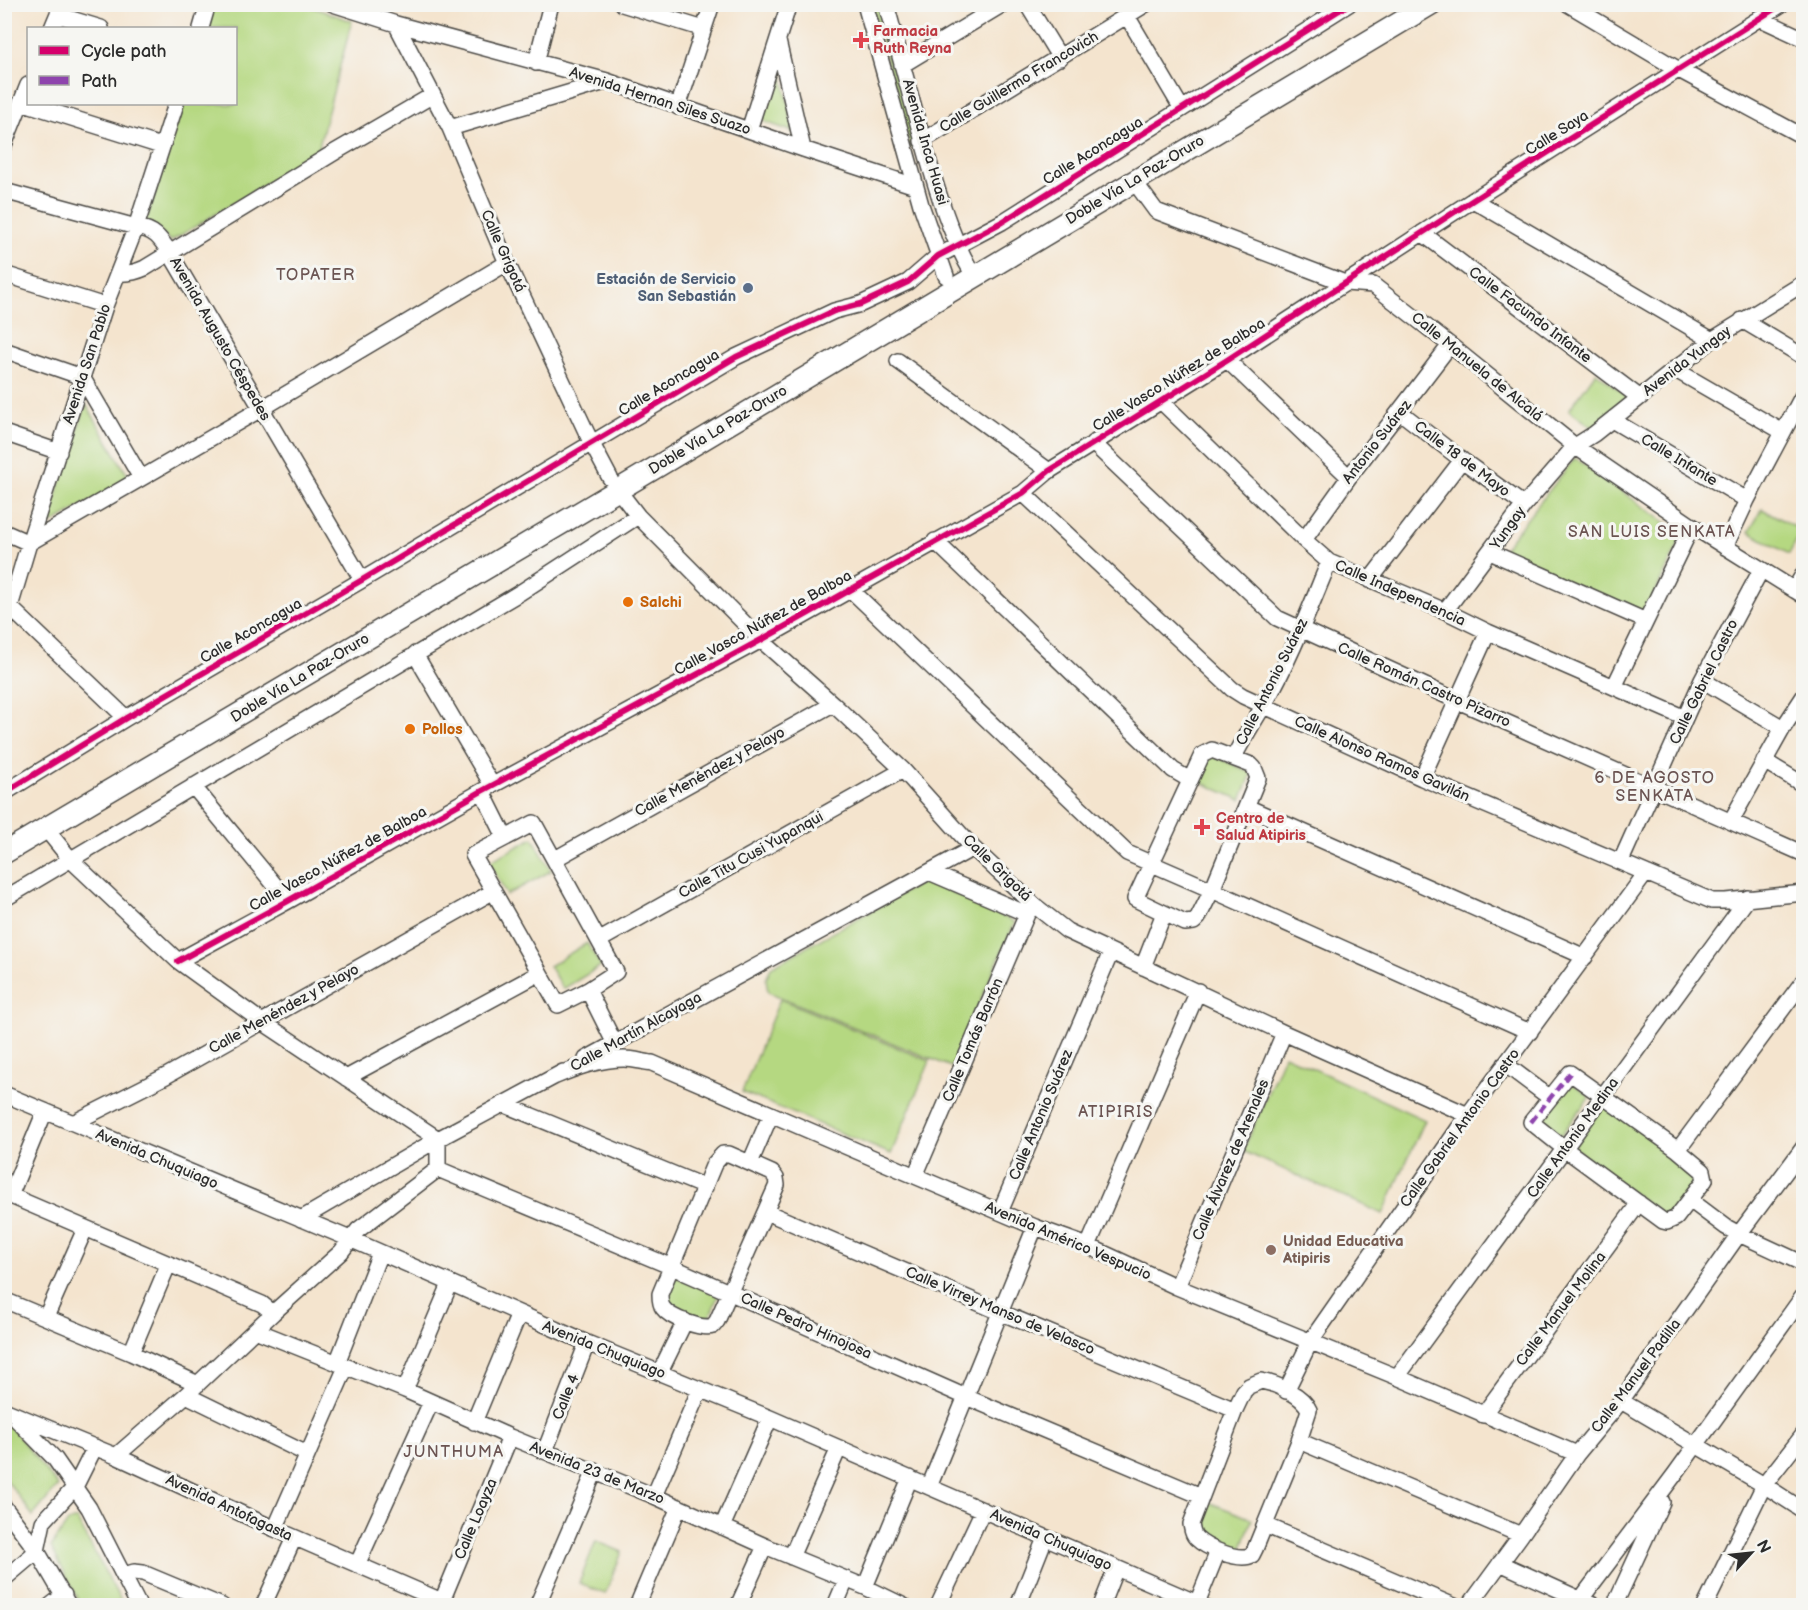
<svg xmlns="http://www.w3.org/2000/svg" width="1808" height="1610" viewBox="0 0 1808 1610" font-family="'Balsamiq Sans',sans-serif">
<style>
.green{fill:#b5d881;stroke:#708256;stroke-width:1.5}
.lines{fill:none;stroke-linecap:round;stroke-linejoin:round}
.minor-casing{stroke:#494743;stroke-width:18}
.highway-casing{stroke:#494743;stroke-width:24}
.minor{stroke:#fff;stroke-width:15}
.highway{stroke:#fff;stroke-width:21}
.quiet{stroke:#8e44ad;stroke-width:4.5;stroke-dasharray:9 4.5;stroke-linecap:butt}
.cycleway-casing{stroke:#f6f6f2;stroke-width:10}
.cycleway{stroke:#d6006c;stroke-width:6}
.health-dot{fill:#e0444e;stroke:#f6f6f2;stroke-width:2}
.service-dot{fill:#5c6f8a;stroke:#f6f6f2;stroke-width:2}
.food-dot{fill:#e8710a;stroke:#f6f6f2;stroke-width:2}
.education-dot{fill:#8d6e63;stroke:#f6f6f2;stroke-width:2}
.labels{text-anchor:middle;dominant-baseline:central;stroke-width:6;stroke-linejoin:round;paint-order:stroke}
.health-label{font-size:15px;font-weight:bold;fill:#be3a42;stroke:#f6f6f2;text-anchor:start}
.street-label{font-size:15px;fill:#2b2b2b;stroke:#f6f6f2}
.service-label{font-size:15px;font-weight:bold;fill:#4e5e75;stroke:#f6f6f2;text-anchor:end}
.food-label{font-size:15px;font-weight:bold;fill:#c56008;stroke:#f6f6f2;text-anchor:start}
.education-label{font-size:15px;font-weight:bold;fill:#785e54;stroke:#f6f6f2;text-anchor:start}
.neighbourhood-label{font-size:16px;letter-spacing:1.5px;fill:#6b5452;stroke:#f6f6f2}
</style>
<rect width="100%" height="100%" fill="#f6f6f2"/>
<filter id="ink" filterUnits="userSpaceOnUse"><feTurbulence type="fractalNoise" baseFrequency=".0167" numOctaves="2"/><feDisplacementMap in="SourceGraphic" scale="12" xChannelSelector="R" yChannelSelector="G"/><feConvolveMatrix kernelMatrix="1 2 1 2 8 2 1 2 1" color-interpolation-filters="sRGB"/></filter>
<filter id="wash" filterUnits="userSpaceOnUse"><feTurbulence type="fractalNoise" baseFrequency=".008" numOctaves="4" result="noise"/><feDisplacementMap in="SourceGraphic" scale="24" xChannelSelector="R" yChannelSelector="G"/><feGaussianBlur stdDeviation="1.35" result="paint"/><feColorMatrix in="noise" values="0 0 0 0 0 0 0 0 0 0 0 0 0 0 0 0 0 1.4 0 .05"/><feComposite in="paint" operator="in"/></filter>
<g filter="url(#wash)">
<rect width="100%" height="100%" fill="#f4e4ce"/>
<path class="green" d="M212,5H306L352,21L317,153L171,241L146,221L182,104H236V28H205Z
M872,5H881L917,144L914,148L910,146Z
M777,69H781L794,132L765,122L762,116Z
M1596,372L1632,400L1595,429L1569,410Z
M86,404L130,479L46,527Z
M1575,458L1683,535L1644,615L1500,553Z
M1762,509L1802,530L1789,554L1749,532Z
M1210,754L1252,773L1241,800L1198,781Z
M533,838L551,871L507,895L489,862Z
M926,880L1015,922L951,1067L768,992L766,979L771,967Z
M587,943L601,966L563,989L549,966Z
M780,999L930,1061L891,1154L742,1092Z
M1284,1055L1425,1120L1383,1214L1243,1151Z
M1566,1078L1590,1097L1561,1135L1537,1117Z
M1606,1103L1700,1176L1675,1213L1666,1218L1573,1147Z
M676,1276L719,1294L707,1323L664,1305Z
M5,1421L8,1423L58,1486L33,1516L5,1478Z
M1208,1502L1252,1519L1241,1550L1197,1533Z
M73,1520H77L123,1605H81L51,1547L68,1522Z
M596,1541L622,1552L605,1594L579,1583Z"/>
</g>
<g filter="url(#ink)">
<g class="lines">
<defs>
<path id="minor" d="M333,4L396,24L607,81L803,149L915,186
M622,4L704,29
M865,4L921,205L946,276
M886,4C901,59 915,115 931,169C942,206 954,243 974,276
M1027,4L1060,58
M1568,4L1679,70L1804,137
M58,15L101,28
M1127,16L1182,109
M1759,18L1804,39
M396,24L450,128L507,263L591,442L610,478
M52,28L62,4
M201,28L208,4
M778,41L803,149
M536,63L551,4
M902,65L1003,4
M21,102L161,146
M678,107L712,4
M450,128L605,82
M749,130L789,4
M922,141L1146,4
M4,145L28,85
M1134,181L1156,211L1345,283L1373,285L1450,345L1575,446L1692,526L1804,596
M4,191L136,227C155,230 160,238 170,253L362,580
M1473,200L1712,340
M1422,233L1639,397
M119,273C129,274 136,272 145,268L335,152L433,95
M4,274L105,306
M1742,320L1804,357
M4,350L82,377L141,478
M1227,360L1349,477
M898,361L1049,471
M1674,369L1783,432
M1160,400L1304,540L1329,562L1445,611L1488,632L1685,718
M1400,412L1462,460L1524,505
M1612,420L1747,500
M4,433L59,452
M1093,443L1277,618L1458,701L1804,854
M618,490L638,516L761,640L833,704L903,770L973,848L1034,905L1067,931L1284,1033L1468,1115
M1023,493L1232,689L1243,696L1422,778L1712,901H1726L1804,893
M4,532L29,543L261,409L507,263
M1304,540L1349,477L1450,345
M935,541L1173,770L1190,780
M1725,547L1747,500L1804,393
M1490,552L1646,621
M1370,580L1462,460
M850,589L1127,853L1212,890L1530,1032
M1794,590L1804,573
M11,608L126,718
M1445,611L1524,505L1575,446L1594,434L1712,340L1804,283
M4,627L29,543L105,306L136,227L176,104
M415,654L492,785
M1702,680L1783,728
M1614,687L1692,526
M1212,750L1251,765L1254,768L1258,778L1212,890L1198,918L1194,922L1185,923L1135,899L1202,755Z
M1234,757C1243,739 1253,723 1264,705C1290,660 1309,610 1329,562
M1764,761L1804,785
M1422,778L1488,632
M193,786L288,901
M482,791L505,837
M4,793L126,718L362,580L736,357L834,311L861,304L908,282L938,256L1002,222L1349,4
M1247,807L1585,957
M1731,821L1783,728L1804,696
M534,823L616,972L588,990L558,1005L473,855Z
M46,829L71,860L178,961L261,1021L438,1139V1169L672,1267L966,1397L1201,1496
M555,859L833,704
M1621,861L1702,680L1761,570
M929,872L1027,914
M4,899L521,592L638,516
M600,940L903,770
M178,961L288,901L482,791L761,640L1023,493L1049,471L1227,360L1473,200L1782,4
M1143,967L1164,913
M588,990L615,1044
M586,1059L973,848
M1505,1064L1549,1097
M1570,1073L1678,1150L1703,1171L1705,1180L1676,1218L1667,1222L1663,1221L1565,1149L1531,1122Z
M556,1076C578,1067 600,1059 624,1059C634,1059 643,1062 652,1063L915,1176L1035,1227L1088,1246L1177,1287L1397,1377L1577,1454
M346,1078L540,973
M4,1094L350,1239L587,1343L770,1418L1204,1606
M503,1104L705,1187
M73,1123L166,1076L494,891
M1678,1150L1804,980
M723,1154H729L772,1173L776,1178L777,1185L717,1321L713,1326C702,1330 670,1318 663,1308C660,1304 660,1299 660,1294L714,1164Z
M750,1163L771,1114
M915,1176L1027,914L1034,905
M4,1193L262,1304L273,1313
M10,1196L45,1111
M1690,1200L1726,1227L1739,1234L1804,1264
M766,1212L1000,1312L1235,1410
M1000,1212L1111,952
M301,1219L438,1139L563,1072
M1088,1246L1198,991
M1177,1287L1284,1033
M4,1300L131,1353L198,1384
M46,1317L85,1229
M255,1330L405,1390L510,1437L654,1496L765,1546L865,1587L904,1606
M131,1353L168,1265
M337,1363L380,1253
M660,1372L685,1321
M1397,1377L1748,898
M1261,1381C1277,1384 1303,1395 1309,1410L1299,1441L1255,1549L1252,1555C1239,1562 1206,1548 1196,1538C1192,1534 1192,1529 1191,1524L1235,1410L1244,1391L1249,1386Z
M405,1390L450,1284
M1286,1391L1310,1342L1468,1115L1646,873
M186,1395L307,1454
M1621,1401L1764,1485L1804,1511
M4,1410L116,1456L275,1529L453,1606
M1483,1415L1639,1203
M16,1419L55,1459L89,1508L139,1606
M474,1422L519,1314
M1299,1441L1521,1535
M545,1451L587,1343
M116,1456L186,1395L273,1313L341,1252L358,1230L438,1169
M929,1487L1035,1227
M654,1496L700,1389
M4,1507L37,1551L69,1606
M1265,1525L1454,1606
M722,1527L770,1418
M275,1529L346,1367
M791,1557L839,1448
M1500,1563L1595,1606
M357,1565L431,1402
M124,1575L134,1572L143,1573L222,1606
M4,1579L37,1551L43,1522L75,1487L95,1447
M865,1587L910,1478
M1581,1599L1675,1474L1804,1295
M442,1601L510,1437
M1197,1603L1218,1551
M50,1606L64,1595
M263,1606L294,1538
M537,1606L595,1471
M637,1606L679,1507
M738,1606L765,1546
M835,1606L846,1580
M938,1606L983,1510
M1018,1606L1045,1538
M1101,1606L1116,1568
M1469,1606L1521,1535L1577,1454L1621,1401L1739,1234L1804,1147
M1614,1606L1662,1502
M1705,1606L1764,1485L1804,1434"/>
<path id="highway" d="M4,853L618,490L1431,4"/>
</defs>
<use href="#minor" class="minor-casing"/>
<use href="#highway" class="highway-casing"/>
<use href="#minor" class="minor"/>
<use href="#highway" class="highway"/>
<path class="quiet" d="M1531,1122L1570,1073"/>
<defs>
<path id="cycleway" d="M4,793L126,718L362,580L736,357L834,311L861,304L908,282L938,256L1002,222L1349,4
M178,961L288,901L482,791L761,640L1023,493L1049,471L1227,360L1473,200L1782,4"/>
</defs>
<use href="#cycleway" class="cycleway-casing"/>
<use href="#cycleway" class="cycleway"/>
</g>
</g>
<g class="health-dot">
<path d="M858 31h6v6h6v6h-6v6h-6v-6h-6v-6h6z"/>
<path d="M1199 818h6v6h6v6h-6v6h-6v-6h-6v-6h6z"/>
</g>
<circle class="service-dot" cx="748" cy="288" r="6"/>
<g class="food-dot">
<circle cx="628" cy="602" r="6"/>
<circle cx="410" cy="729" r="6"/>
</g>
<circle class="education-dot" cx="1271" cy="1250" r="6"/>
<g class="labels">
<g class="health-label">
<text x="873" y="31">Farmacia<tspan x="873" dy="17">Ruth Reyna</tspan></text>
<text x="1216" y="818">Centro de<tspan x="1216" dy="17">Salud Atipiris</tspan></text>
</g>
<g class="street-label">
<text transform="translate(1019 82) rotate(-31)">Calle Guillermo Francovich</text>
<text transform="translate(660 101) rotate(18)">Avenida Hernan Siles Suazo</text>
<text transform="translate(1557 133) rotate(-32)">Calle Saya</text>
<text transform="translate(925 142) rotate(74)">Avenida Inca Huasi</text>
<text transform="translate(1093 151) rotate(-32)">Calle Aconcagua</text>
<text transform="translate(1135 180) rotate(-31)">Doble Vía La Paz-Oruro</text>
<text transform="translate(503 251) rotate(66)">Calle Grigotá</text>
<text transform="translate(1530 315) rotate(37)">Calle Facundo Infante</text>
<text transform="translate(220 339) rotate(60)">Avenida Augusto Céspedes</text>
<text transform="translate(1687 361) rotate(-37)">Avenida Yungay</text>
<text transform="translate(87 364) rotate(-72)">Avenida San Pablo</text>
<text transform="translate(1477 367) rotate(39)">Calle Manuela de Alcalá</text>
<text transform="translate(1179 375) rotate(-32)">Calle Vasco Núñez de Balboa</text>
<text transform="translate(669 383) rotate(-31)">Calle Aconcagua</text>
<text transform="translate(718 430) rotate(-31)">Doble Vía La Paz-Oruro</text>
<text transform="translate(1377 442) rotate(-52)">Antonio Suárez</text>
<text transform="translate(1462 459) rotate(37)">Calle 18 de Mayo</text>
<text transform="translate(1679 460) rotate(31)">Calle Infante</text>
<text transform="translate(1508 528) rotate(-54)">Yungay</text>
<text transform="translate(1400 593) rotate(24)">Calle Independencia</text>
<text transform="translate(763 623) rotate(-29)">Calle Vasco Núñez de Balboa</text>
<text transform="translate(251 631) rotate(-30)">Calle Aconcagua</text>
<text transform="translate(300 678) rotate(-31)">Doble Vía La Paz-Oruro</text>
<text transform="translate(1272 682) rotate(-63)">Calle Antonio Suárez</text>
<text transform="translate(1704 682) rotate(-64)">Calle Gabriel Castro</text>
<text transform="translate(1424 685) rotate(24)">Calle Román Castro Pizarro</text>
<text transform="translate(1382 759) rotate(24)">Calle Alonso Ramos Gavilán</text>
<text transform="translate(710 772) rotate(-29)">Calle Menéndez y Pelayo</text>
<text transform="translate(751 855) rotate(-29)">Calle Titu Cusi Yupanqui</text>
<text transform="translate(338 859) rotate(-29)">Calle Vasco Núñez de Balboa</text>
<text transform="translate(997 868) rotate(44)">Calle Grigotá</text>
<text transform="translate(284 1009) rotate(-29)">Calle Menéndez y Pelayo</text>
<text transform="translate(636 1032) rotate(-29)">Calle Martín Alcayaga</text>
<text transform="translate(973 1040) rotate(-67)">Calle Tomás Barrón</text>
<text transform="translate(1041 1115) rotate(-67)">Calle Antonio Suárez</text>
<text transform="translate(1460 1128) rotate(-54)">Calle Gabriel Antonio Castro</text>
<text transform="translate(1573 1138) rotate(-54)">Calle Antonio Medina</text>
<text transform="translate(157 1159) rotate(23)">Avenida Chuquiago</text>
<text transform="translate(1231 1160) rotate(-67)">Calle Álvarez de Arenales</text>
<text transform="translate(1068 1241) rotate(23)">Avenida Américo Vespucio</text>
<text transform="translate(1561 1309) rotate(-53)">Calle Manuel Molina</text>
<text transform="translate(1000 1311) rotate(23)">Calle Virrey Manso de Velasco</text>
<text transform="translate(806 1326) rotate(24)">Calle Pedro Hinojosa</text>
<text transform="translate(604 1350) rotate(22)">Avenida Chuquiago</text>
<text transform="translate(1636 1376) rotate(-53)">Calle Manuel Padilla</text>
<text transform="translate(566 1397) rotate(-68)">Calle 4</text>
<text transform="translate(597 1473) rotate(22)">Avenida 23 de Marzo</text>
<text transform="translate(229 1508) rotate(25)">Avenida Antofagasta</text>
<text transform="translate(476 1519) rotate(-67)">Calle Loayza</text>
<text transform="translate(1051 1540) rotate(24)">Avenida Chuquiago</text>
</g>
<g class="service-label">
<text x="736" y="279">Estación de Servicio<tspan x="736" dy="17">San Sebastián</tspan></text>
</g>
<g class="food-label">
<text x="640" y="602">Salchi</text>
<text x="422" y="729">Pollos</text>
</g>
<g class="education-label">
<text x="1283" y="1241">Unidad Educativa<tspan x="1283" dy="17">Atipiris</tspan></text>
</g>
<g class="neighbourhood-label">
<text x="316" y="275">TOPATER</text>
<text x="1652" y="532">SAN LUIS SENKATA</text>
<text x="1655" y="778">6 DE AGOSTO<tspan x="1655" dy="18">SENKATA</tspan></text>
<text x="1116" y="1112">ATIPIRIS</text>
<text x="454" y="1452">JUNTHUMA</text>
</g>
</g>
<rect width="1808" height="1610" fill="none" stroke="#f6f6f2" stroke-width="24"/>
<rect x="27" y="27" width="210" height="78" fill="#f6f6f2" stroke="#a5a5a2" stroke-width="1.5"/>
<rect x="39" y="46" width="30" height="9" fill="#d6006c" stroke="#a5a5a2" stroke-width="1.5"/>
<text x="81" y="57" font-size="18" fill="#2b2b2b">Cycle path</text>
<rect x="39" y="76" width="30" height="9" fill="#8e44ad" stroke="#a5a5a2" stroke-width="1.5"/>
<text x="81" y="87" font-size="18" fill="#2b2b2b">Path</text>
<g transform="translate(1751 1553) rotate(63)" stroke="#f6f6f2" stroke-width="4.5" paint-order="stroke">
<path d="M0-4.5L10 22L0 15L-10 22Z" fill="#2b2b2b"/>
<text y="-9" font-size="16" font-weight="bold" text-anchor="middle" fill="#2b2b2b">N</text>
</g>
</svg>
